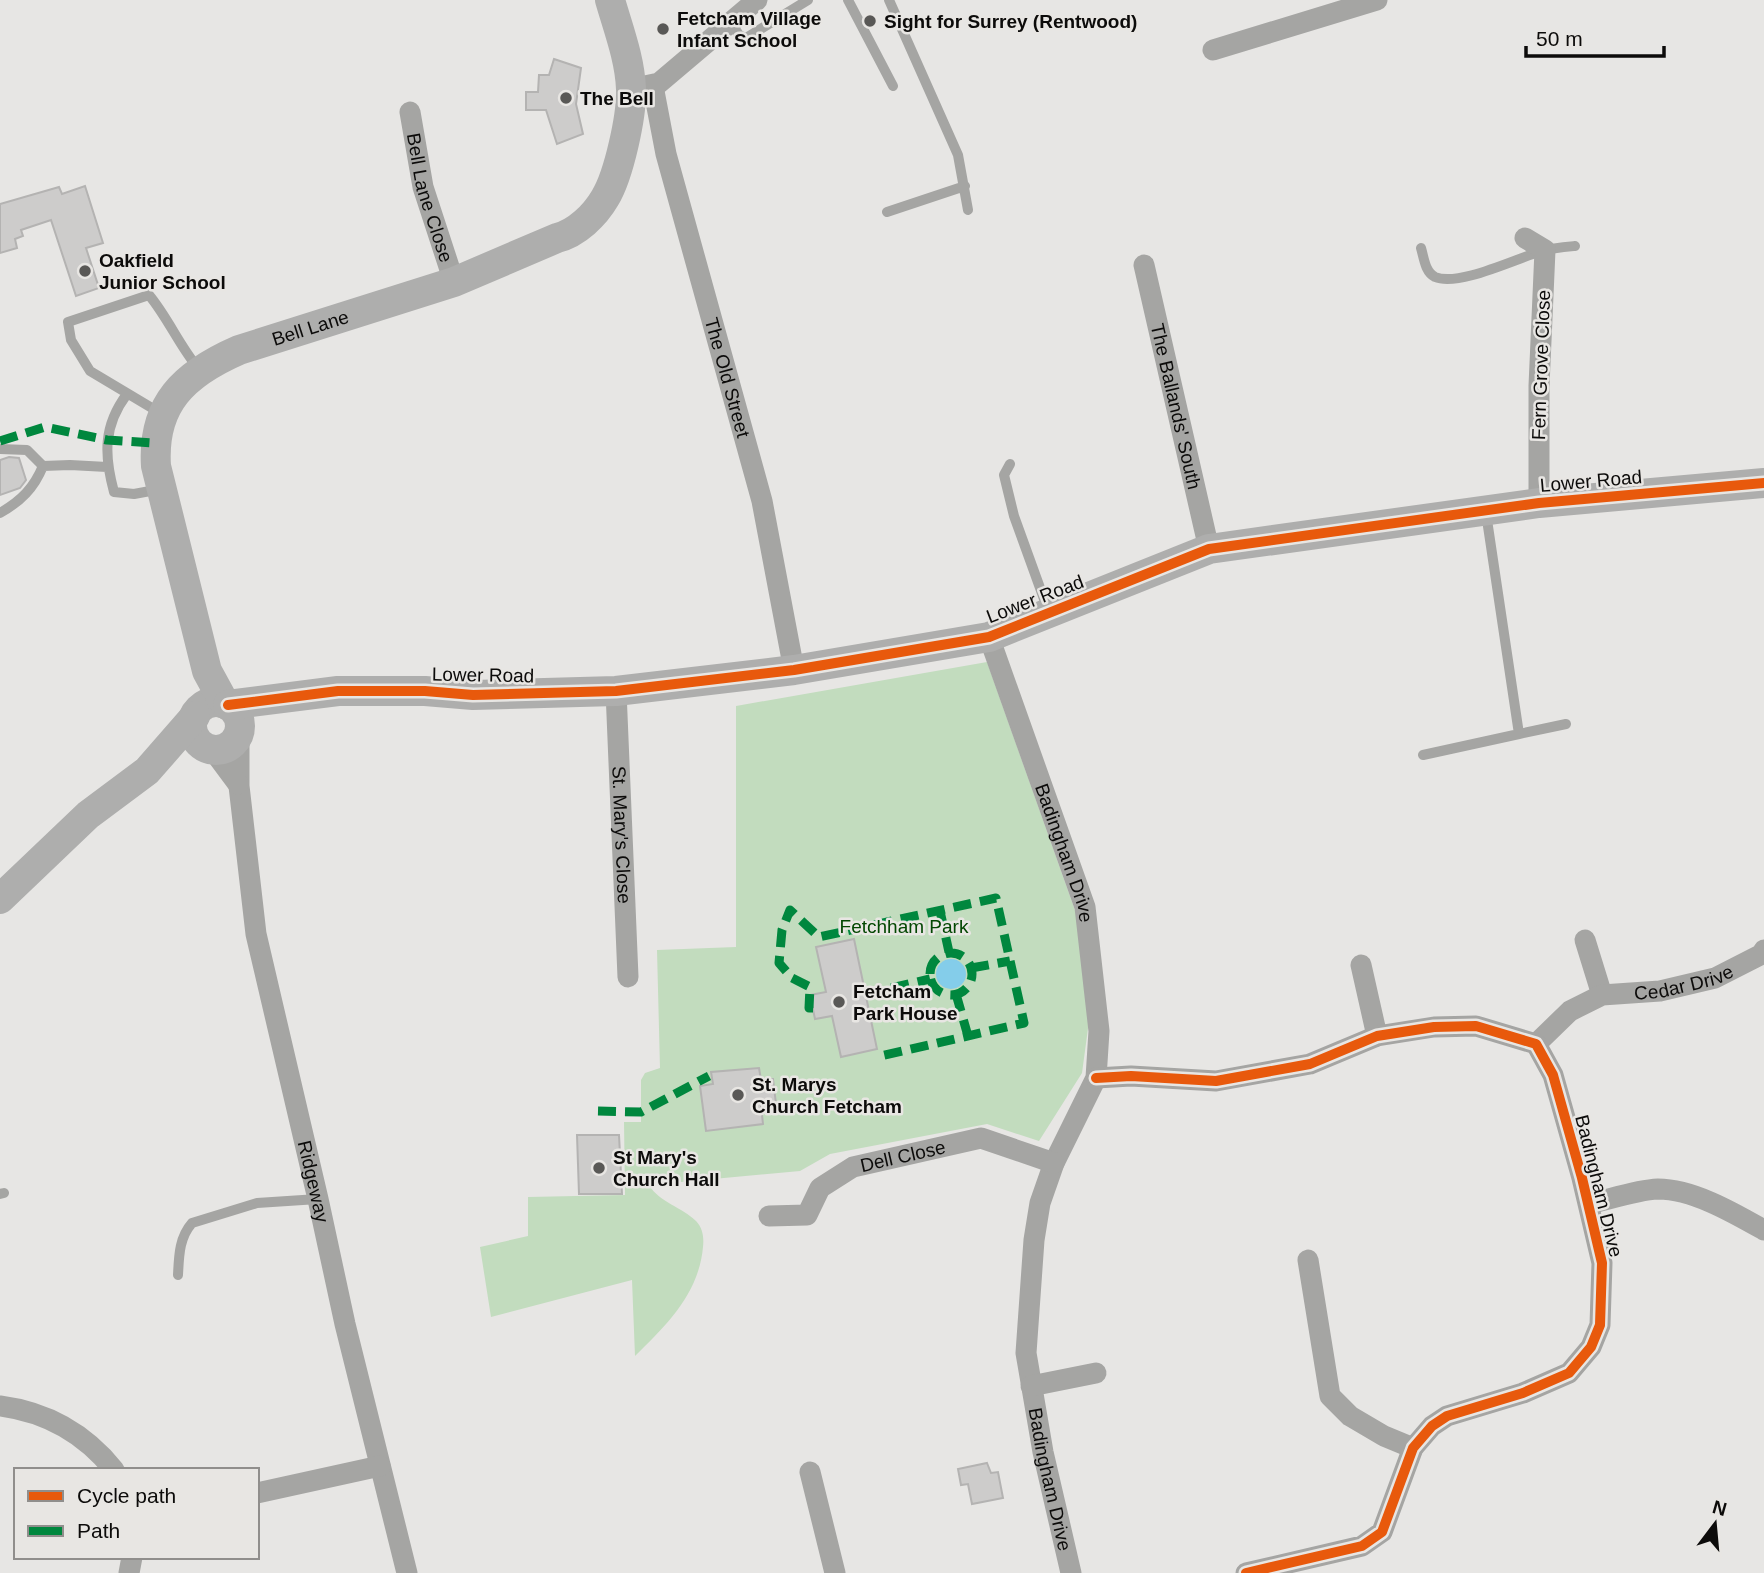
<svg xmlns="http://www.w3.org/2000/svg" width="1764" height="1573" viewBox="0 0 1764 1573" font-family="Arial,sans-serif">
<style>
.green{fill:#c2dcbe}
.water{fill:#84cdea}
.building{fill:#cdcccb;stroke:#b4b3b2;stroke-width:2}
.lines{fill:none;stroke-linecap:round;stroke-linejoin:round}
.lane{stroke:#a5a5a3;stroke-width:10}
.street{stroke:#a5a5a3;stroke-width:21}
.secondary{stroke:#aeaead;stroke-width:30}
.quiet{stroke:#00873e;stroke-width:9;stroke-dasharray:18 9;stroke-linecap:butt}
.cycleway-casing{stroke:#e8e6e3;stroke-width:15}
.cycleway{stroke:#e8590c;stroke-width:10}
.poi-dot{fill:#595856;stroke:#e8e6e3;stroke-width:2.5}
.labels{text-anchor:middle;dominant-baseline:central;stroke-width:5;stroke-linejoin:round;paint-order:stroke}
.poi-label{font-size:19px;font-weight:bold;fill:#0c0b0a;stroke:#e8e6e3;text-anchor:start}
.street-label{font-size:19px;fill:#0c0b0a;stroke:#e8e6e3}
.park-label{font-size:19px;fill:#034702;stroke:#e8e6e3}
</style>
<rect width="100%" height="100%" fill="#e7e6e4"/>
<path class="green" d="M987,662L1077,916L1089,1021L1082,1073L1039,1141L987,1124L830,1154L800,1171L649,1185C660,1203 682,1207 696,1221C703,1228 704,1238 703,1247C699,1293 667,1325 635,1356L632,1280L491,1317L480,1247L528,1236V1197L625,1195L624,1122H641V1080L645,1073L660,1068L657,950L736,947V706Z"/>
<path class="water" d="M936 974a15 15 0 1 1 30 0a15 15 0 1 1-30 0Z"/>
<path class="building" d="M554,59L581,68L576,104L583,134L557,144L546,110H526V92H538L539,75H549Z
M85,186L103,243L86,248L99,288L76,296L51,220L21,230L23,236L15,239L17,248L0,253V204L59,187L62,194Z
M9,457L19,458L26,480L20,488L0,495V460Z
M854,939L877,1049L841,1057L832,1016L815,1019L810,995L826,992L816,947Z
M759,1068L761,1080L773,1079L776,1104L761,1106L763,1124L706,1131L700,1086L713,1084L711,1072Z
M577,1135H619L622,1194H579Z
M987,1463L991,1473L998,1472L1003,1498L972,1504L968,1484L961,1485L958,1469Z"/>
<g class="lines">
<path class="lane" d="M848,0L893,86
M889,0L958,155L968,210
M730,21L739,35L746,38L808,0
M887,212L965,186
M1421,248C1424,258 1425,272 1435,277C1459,287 1517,258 1542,251C1552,248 1564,247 1575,246
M127,394C103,426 104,455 114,492L134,494L161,489
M162,414L90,371L71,340L68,322L149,295C168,318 179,345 198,368
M0,449L27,450L43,466L70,465L107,467
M1010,464L1004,475L1014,516L1048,610
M0,513C21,501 34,488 43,466
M1519,734L1566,724
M1423,755L1519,734L1486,513
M0,1194L4,1193
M178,1275C179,1256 179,1238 192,1223L257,1203L318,1199"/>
<g class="street">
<path d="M1213,50L1377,0"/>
<path id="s1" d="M653,86L666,154L762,501L794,670"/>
<path d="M640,87L659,83L757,0"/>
<path id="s2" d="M410,112L423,187L454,282"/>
<path d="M1525,238L1545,250L1539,386V503"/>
<path id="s3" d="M1144,265L1209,549"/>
<path id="s4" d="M989,637L1085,907L1099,1031L1096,1078L1054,1163L1040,1203L1034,1240L1026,1353L1043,1452L1071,1573"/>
<path id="s5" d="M616,691L628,977"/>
<path id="s6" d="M239,732V786L256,934L318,1199L345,1324L407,1573"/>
<path d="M212,749L238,784"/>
<path d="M1585,940L1602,995"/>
<path d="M1361,965L1377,1036"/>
<path id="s7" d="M1536,1044L1570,1011L1602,995L1660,991L1715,978L1762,954L1764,950"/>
<path d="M1096,1078L1131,1076L1216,1081L1310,1064L1377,1036L1434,1027L1476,1026L1536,1044L1553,1075L1582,1178L1602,1263L1600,1325L1591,1347L1569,1373L1523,1393L1447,1416L1432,1426L1413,1448L1382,1532L1362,1546L1246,1573"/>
<path d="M1589,1204C1611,1199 1636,1190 1658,1189C1693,1189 1734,1213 1764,1230"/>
<path id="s8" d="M769,1216L807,1215L820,1188L853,1167L981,1138L1054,1163"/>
<path d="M1308,1260L1330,1396L1350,1416L1384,1436L1413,1448"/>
<path d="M1031,1386L1096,1373"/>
<path d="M0,1406C46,1412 85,1434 114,1470"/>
<path d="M810,1472L835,1573"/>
<path d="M257,1493L380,1466"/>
<path d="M129,1573L132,1557"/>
</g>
<g class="secondary">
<circle cx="216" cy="726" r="24"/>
<path id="s9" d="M225,704L207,671L156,466C152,404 184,374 239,350L454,282L557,238C577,233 595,215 605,198C619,175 632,115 631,89C630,59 618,28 610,0"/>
<path d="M228,705L338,691H425L473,695L616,691L794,670L989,637L1209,549L1539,503L1764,483"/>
<path d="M0,899L88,815L147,771L195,716"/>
</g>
<path class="quiet" d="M0,441L45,427L107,440L154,443
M940,911L949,952
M930 974a21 21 0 1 1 42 0a21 21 0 1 1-42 0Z
M971,968L1010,961
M865,994L930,979
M956,994L968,1036
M813,1008H809L810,987L792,978L779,963L782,930L790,910L819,937L996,898L1024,1023L881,1056
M598,1111L641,1112L709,1076"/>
<defs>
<path id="cycleway" d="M228,705L338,691H425L473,695L616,691L794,670L989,637L1209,549L1539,503L1764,483
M1096,1078L1131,1076L1216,1081L1310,1064L1377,1036L1434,1027L1476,1026L1536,1044L1553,1075L1582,1178L1602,1263L1600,1325L1591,1347L1569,1373L1523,1393L1447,1416L1432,1426L1413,1448L1382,1532L1362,1546L1246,1573"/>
</defs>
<use href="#cycleway" class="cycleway-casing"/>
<use href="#cycleway" class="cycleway"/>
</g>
<g class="poi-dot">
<circle cx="870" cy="21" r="7"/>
<circle cx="663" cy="29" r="7"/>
<circle cx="566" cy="98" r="7"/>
<circle cx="85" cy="271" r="7"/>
<circle cx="839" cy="1002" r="7"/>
<circle cx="738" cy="1095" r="7"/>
<circle cx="599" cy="1168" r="7"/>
</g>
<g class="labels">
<g class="poi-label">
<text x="677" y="18">Fetcham Village<tspan x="677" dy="22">Infant School</tspan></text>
<text x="884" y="21">Sight for Surrey (Rentwood)</text>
<text x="580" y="98">The Bell</text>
<text x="99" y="260">Oakfield<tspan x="99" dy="22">Junior School</tspan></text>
<text x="853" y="991">Fetcham<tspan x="853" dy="22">Park House</tspan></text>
<text x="752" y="1084">St. Marys<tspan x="752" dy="22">Church Fetcham</tspan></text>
<text x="613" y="1157">St Mary's<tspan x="613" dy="22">Church Hall</tspan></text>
</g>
<g class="street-label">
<text stroke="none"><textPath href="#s2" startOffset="88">Bell Lane Close</textPath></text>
<text stroke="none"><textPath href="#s9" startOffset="478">Bell Lane</textPath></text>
<text transform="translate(1541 365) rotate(-88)">Fern Grove Close</text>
<text stroke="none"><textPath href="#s1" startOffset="301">The Old Street</textPath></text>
<text stroke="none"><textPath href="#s3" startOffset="145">The Ballands' South</textPath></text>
<text transform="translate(1591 481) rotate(-5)">Lower Road</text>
<text transform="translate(1035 599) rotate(-21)">Lower Road</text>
<text transform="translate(483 675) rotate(1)">Lower Road</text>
<text stroke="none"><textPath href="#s5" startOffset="144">St. Mary's Close</textPath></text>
<text stroke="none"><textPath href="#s4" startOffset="229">Badingham Drive</textPath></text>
<text stroke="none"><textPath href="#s7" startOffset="166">Cedar Drive</textPath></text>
<text stroke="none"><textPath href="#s8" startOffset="158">Dell Close</textPath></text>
<text stroke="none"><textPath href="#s6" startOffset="457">Ridgeway</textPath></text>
<text transform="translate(1599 1186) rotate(76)">Badingham Drive</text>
<text stroke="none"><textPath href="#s4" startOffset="875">Badingham Drive</textPath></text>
</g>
<g class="park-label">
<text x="904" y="926">Fetchham Park</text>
</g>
</g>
<rect x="14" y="1468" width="245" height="91" fill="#e8e6e3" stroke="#908e8c" stroke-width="2"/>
<rect x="28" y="1491" width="35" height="10" fill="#e8590c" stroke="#908e8c" stroke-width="2"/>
<text x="77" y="1503" font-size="21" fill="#0c0b0a">Cycle path</text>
<rect x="28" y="1526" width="35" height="10" fill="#00873e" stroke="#908e8c" stroke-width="2"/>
<text x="77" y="1538" font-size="21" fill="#0c0b0a">Path</text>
<g transform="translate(1715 1524) rotate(16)" stroke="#e8e6e3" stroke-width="5" paint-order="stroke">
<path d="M0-5L12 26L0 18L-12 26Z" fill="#0c0b0a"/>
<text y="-10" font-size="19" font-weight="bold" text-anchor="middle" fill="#0c0b0a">N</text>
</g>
<path d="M1526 46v10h138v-10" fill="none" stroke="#0c0b0a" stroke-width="3.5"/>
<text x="1536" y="46" font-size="21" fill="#0c0b0a" stroke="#e8e6e3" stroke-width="5" paint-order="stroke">50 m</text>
</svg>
